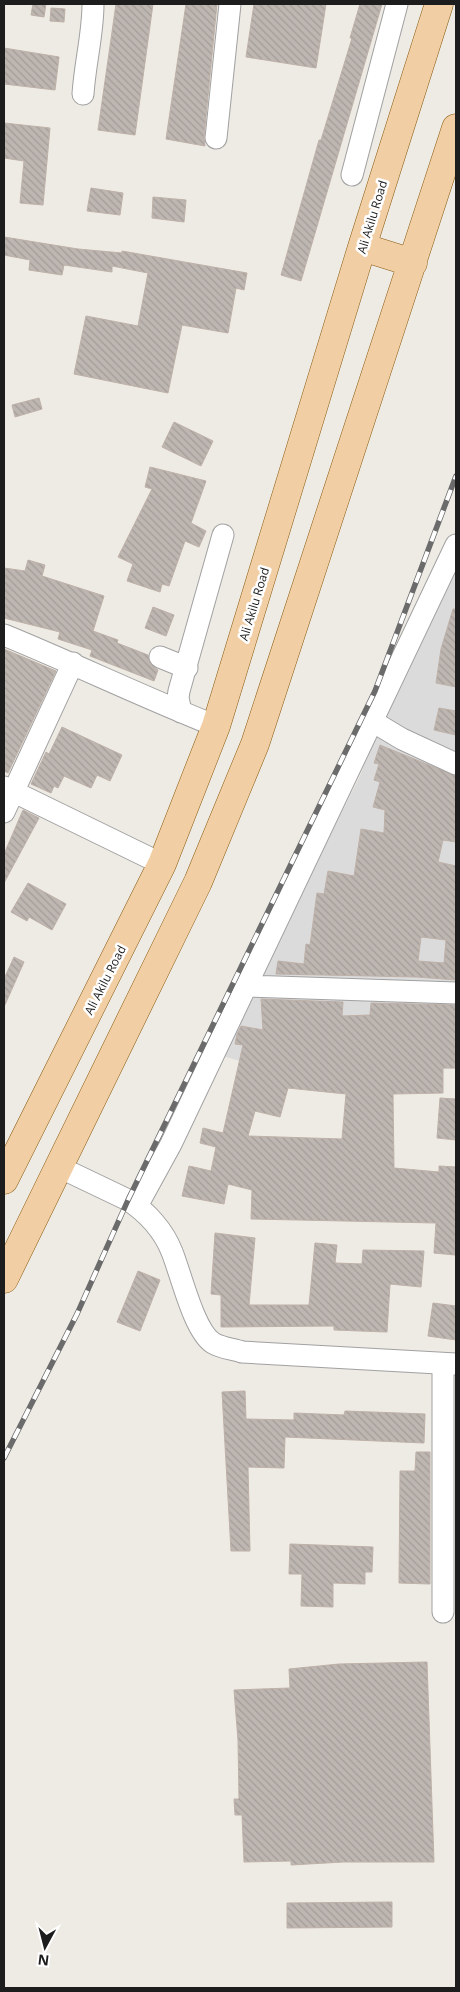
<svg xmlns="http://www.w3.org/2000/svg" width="460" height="1992" viewBox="0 0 460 1992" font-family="'Open Sans',sans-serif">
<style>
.residential{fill:#dbdbdb}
.building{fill:url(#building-back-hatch);stroke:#beb1a8;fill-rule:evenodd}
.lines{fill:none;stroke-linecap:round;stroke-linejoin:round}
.minor-casing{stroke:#a1a1a1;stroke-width:23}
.major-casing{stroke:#885c0f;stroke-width:29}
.minor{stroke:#fff;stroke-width:21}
.major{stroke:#f2cea5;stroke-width:28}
.rail-casing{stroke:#6b6b6b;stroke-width:5.5}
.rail{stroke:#fff;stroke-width:4;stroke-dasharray:11;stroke-linecap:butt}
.labels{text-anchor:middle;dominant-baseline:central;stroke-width:5;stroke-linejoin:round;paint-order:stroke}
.street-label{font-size:12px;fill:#1d1d1d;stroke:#fff}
</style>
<defs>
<pattern id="building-back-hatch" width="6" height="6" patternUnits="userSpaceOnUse" patternTransform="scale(1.25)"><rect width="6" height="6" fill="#beb6b1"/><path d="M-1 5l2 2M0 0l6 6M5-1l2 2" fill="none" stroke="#a39c98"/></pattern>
</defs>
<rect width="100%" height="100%" fill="#eeeae4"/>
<path class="residential" d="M456,567V1069L265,1068L219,1055L359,778L409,655Z"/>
<path class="building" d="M33,4H46L44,17L31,15Z
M116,4H153L135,135L98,130Z
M186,4H217L204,137L205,146L166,139Z
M254,4H326L316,68L246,57Z
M360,4H382L301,281L281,275L319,140H321L352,38H350Z
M51,8L65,9L64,22L50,21Z
M4,48L59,57L55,90L4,84Z
M4,123L50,128L43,205L20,203L24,161L4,158Z
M91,188L123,193L120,215L87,211Z
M153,197L186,200L184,222L152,218Z
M4,237L78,249L122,253V251L247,273L244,290L236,288L228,333L182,325L168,393L74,374L86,316L138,326L148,273L112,266V272L64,265L62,275L29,270L30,260L4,255Z
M39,398L42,409L15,417L12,405Z
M174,422L213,441L201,466L162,447Z
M150,467L206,481L191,523L206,531L199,547L185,541L169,586L162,584L160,592L127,581L133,564L118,557L152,489L145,487Z
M28,560L45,565L42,576L104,596L93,631L118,640L117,643L148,655L150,664L158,670L154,681L90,656L92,650L58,639L60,632L4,618V568L25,571Z
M153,607L174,615L166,636L145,628Z
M453,609H456V687L436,683L441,649Z
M4,649L56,671L8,773L4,771Z
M439,708L456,711V735L434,730Z
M62,727L122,755L110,781L97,775L91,788L64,776L58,788L54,786L51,793L31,784L46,752L49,754Z
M380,745L456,776V842L443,840L438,862L456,866V980L417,977L276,974L278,961L304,964L306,944L310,945L317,893L324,894L328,871L354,876L361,829L384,833L385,810L373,807L380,782L374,780L379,764L374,763ZM421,937L446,940L444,963L418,961Z
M23,810L39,818L4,883V854Z
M28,883L66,904L52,930L29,917L27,921L11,912Z
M14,957L24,962L4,1007V979Z
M261,999L343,1002L342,1016L370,1015L371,1003L456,1005V1068H443V1093L393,1094L394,1168L439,1172V1166L456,1167L455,1255L434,1253L436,1223L251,1219L252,1190L228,1184L224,1204L182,1196L189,1166L211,1171L216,1147L200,1143L203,1128L223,1133L243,1045L235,1044L237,1034L241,1026L263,1030ZM288,1088L346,1094L342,1139L248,1136L255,1111L280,1117Z
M440,1098L456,1099V1140L437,1138Z
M215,1233L255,1238L249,1305H309L315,1243L337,1245L335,1263L362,1264L363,1250L424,1251L421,1287L390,1284L387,1332L334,1330V1326L221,1327V1295L211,1294Z
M138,1271L160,1280L140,1331L117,1322Z
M433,1303L456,1306V1340L428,1336Z
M245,1391L246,1419L294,1420V1413L344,1415L345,1411L425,1414L424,1443L285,1437L284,1468L248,1467L250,1551H231L222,1392Z
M416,1452H430V1584L399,1583L400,1471H415Z
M290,1544L373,1547L372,1572H365V1584L333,1583V1607L301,1606L302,1574H289Z
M427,1662L434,1862H343L291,1865V1861L244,1862L242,1815H235L234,1799H239L238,1740L234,1690L290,1688L289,1669L339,1664Z
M392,1902V1927L287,1928V1903Z"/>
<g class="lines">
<defs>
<path id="minor" d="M83,94C85,63 93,34 93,4
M216,138L230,4
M352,175L397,4
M4,635C75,664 145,698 216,726
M160,657L187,668
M181,712L178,698L179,691L223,535
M372,721L402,739L456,764
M4,787L162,864
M4,812L73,663
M246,986L456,993
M59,1167L128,1200C147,1212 164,1231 172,1252C181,1274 194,1331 213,1343C221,1348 233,1349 242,1352L456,1364
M137,1206L171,1144L456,545
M443,1612V1364"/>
<path id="major" d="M362,247L413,263
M4,1180L162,864L216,726L362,247L439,4
M4,1279L198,882L255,744L456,128"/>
</defs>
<use href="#minor" class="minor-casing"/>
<use href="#major" class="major-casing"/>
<use href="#minor" class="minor"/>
<use href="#major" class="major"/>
<defs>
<path id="rail" d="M4,1458L77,1314L128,1200L375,691L456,476"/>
</defs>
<use href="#rail" class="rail-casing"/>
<use href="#rail" class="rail"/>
</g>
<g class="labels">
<g class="street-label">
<text transform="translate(372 217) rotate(-73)">Ali Akilu Road</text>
<text transform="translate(254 604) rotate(-73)">Ali Akilu Road</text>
<text transform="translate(105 980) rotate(-63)">Ali Akilu Road</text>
</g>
</g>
<rect width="460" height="1992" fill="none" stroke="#1d1d1d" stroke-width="10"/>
<g transform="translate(45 1947) rotate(187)" stroke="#ffffff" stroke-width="4" paint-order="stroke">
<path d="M0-4L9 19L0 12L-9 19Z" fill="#1d1d1d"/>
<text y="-8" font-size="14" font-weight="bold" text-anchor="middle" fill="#1d1d1d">N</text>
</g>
</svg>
